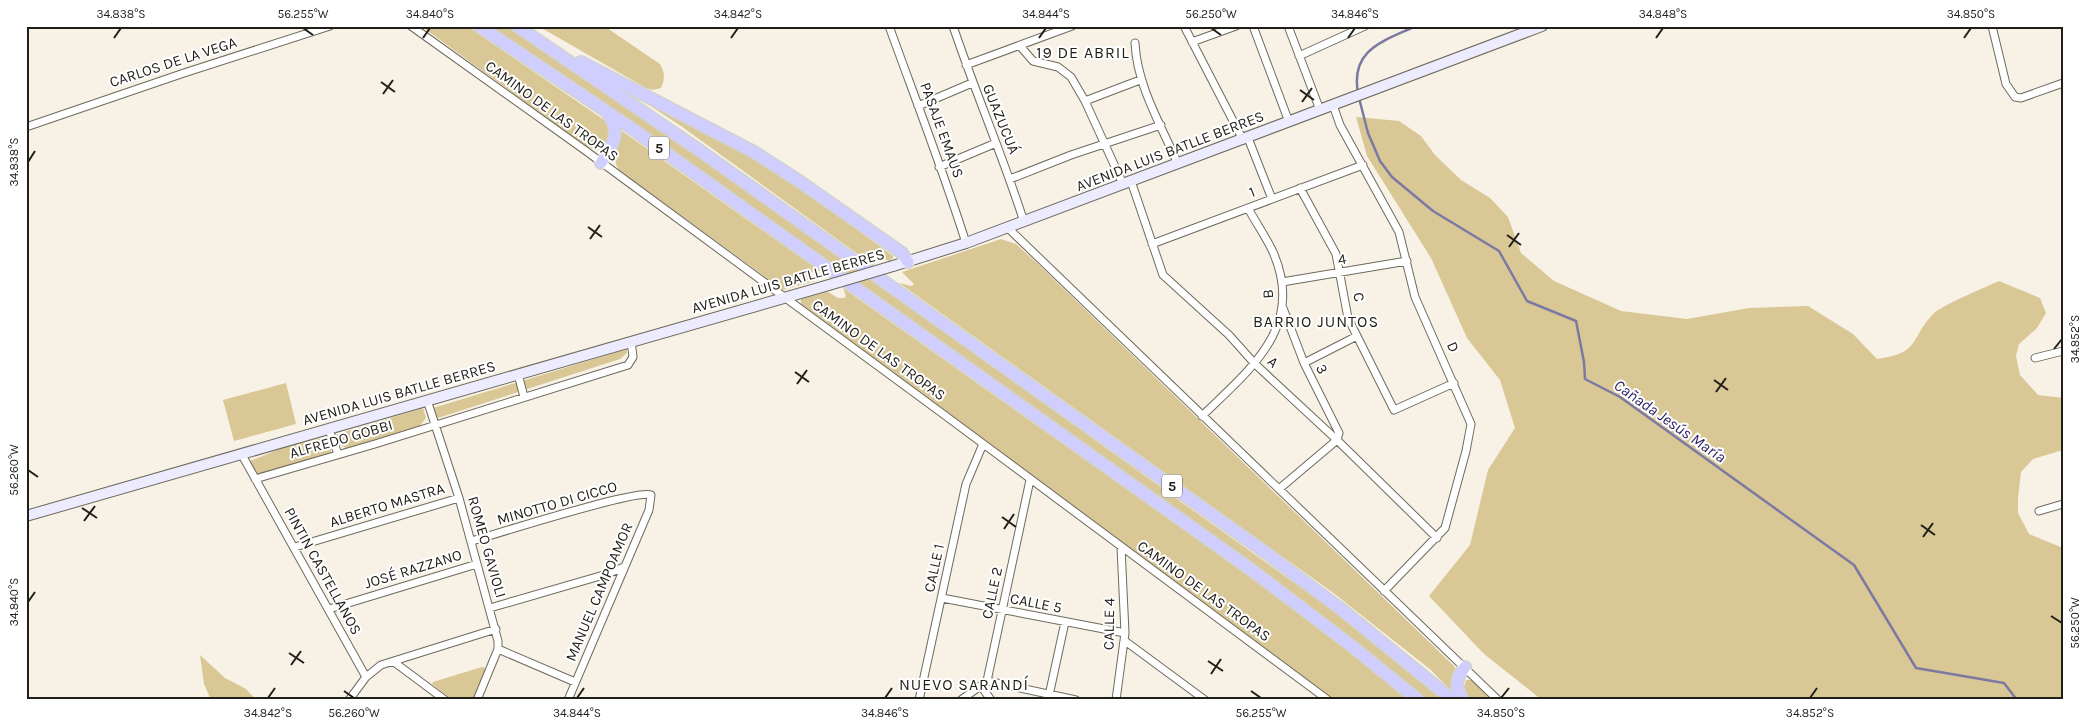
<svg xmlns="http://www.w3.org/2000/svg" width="2089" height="726" viewBox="0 0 2089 726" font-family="Karla,sans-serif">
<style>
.green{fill:#d9c795}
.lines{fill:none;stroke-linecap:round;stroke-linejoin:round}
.stream{stroke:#7c7aa2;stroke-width:2.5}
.minor-casing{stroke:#6e6a5e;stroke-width:9}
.secondary-casing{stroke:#6e6a5e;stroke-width:12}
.trunk-casing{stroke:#d2d2d1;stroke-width:14}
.minor{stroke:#fff;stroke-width:7}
.secondary{stroke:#edecff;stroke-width:10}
.trunk{stroke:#cfcefe;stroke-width:11}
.secondary-bridge-casing{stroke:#6e6a5e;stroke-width:12;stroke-linecap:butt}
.secondary-bridge{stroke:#edecff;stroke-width:10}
.ticks{fill:none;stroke:#201e19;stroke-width:2}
.labels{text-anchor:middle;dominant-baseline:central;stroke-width:4;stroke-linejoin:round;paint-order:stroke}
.shield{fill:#fff;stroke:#63625e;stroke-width:1}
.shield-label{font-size:14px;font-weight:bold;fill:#201e19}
.street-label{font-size:15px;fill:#201e19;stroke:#fff}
.neighbourhood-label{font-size:16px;letter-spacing:1px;fill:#201e19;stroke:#fff}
.water-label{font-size:16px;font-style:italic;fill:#2b1e62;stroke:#fff}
.neatline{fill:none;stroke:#201e19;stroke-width:2}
.ticks-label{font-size:12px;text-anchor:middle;fill:#201e19}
</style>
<rect width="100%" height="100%" fill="#f7f2e5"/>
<path class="green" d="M421,26H467L607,122L613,132L604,148L596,150L585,146Z
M486,26H507L659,128L1303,589L1370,638L1446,700H1428L1329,622Z
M538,26H604L660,64C665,72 665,80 661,88L653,90L646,88Z
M626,90L750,155L787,179L893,256V258L889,261L882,258L873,265L681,126Z
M1356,117L1399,121L1421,136L1435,155L1461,180L1490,198L1508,217L1521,253L1554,281L1621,311L1687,319L1749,308L1808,306L1853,334L1877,359C1921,353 1909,340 1933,314C1942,305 1986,287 1999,281L2040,298L2046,313L2037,328L2019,344L2016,356L2020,375L2038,395L2063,398V450L2033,459L2021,472L2018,498V513L2029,534L2063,548V700H1542L1484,654L1429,596L1470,545L1488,470L1515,428L1500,380L1467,338L1431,258L1367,156Z
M619,129L820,271L812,272V275L815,281L783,290L619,170C608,152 623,146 619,129Z
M1001,239L1016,244L1037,263L1455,667L1453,693L1431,670L1332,592L899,283L912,286L914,284L902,272Z
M843,288L1194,537L1345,646L1413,700H1333L801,304V299L828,292L838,298H844L846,296Z
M627,349V353L620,359L438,418L433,408Z
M286,383L296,424L234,441L223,400Z
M423,408L426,418L418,428L347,449L341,445L335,438L338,434Z
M326,437L332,447L330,454L259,474C254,472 252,466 250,461L287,446Z
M200,655L225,678L246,689L256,700H211L204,684Z
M482,667L485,668V670L474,700H452L432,684L433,682Z
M1466,680H1472L1492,700H1470L1464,687Z"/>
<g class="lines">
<path class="stream" d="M1358,93C1350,49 1384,41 1416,26
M1359,98L1368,133L1380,161L1392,177L1433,211L1499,251L1527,301L1576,321L1584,362L1585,379L1620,397L1854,565L1916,668L2004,683L2017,700"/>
<defs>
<path id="minor" d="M411,26L586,151L939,411L1328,700
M889,26C915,98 943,170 966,243
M953,26C975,92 1003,156 1024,222
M1184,26L1243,140
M1253,26L1289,122
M1288,26L1320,110
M1992,26L2006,84L2015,97L2021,98L2063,83
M1192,42L1236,26
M1135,43C1137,86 1161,125 1178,164
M1020,46L1033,61L1058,67L1071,77L1085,101L1123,184
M1299,56L1365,26
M966,65L1072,26
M1085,101L1140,80
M1333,105L1340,125L1399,232L1415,297L1471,424L1466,451L1445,528L1384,591
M918,106L972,83
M26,127L184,73L330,26
M1248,138L1272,199
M939,167L996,143
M1010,179L1071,155L1161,125
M1131,181L1163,275L1229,335L1255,364L1337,440L1437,538
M1300,188L1336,254L1348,318L1394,410L1454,383
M1008,228L1498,700
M1152,244L1363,165
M1282,282L1407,261
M2035,358L2063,351
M1304,363L1357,336
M518,374L524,397
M427,400L459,498L498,641V649L477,700
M1202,416C1250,369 1306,327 1273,252C1266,237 1256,223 1248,208
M329,430L338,454
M242,455L366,677L349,700
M255,479L375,444L628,365L633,357L631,341
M1279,489L1337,440L1339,433L1304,363L1283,308
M2039,511L2063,504
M472,541C496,534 637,489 651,495L649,510L568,700
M295,547L459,498
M942,598L1125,633
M490,608L607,574L624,567
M329,609L477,564
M1125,641L1205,700
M498,649L575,682
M394,662L445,700
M366,677L381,665L496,629
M987,681L1076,700
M981,686L991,700
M919,700L966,484L983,444
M961,700L987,681L1030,480
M1048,700L1065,622
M1116,700L1125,633L1121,547"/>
<path id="secondary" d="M893,266L966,243L1542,26
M26,516L822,287"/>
<path id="trunk" d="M479,26L631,128L1253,571L1353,647L1418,700
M517,26L699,150L1266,553L1341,609L1453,700
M581,62L754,152L799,181L902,253L908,262
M601,163C612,147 622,132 608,114
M1463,700C1455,687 1455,679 1465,667"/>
</defs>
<use href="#minor" class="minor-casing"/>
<use href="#secondary" class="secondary-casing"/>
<use href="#trunk" class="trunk-casing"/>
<use href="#minor" class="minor"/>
<use href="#secondary" class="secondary"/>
<use href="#trunk" class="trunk"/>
<defs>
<path id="secondary-bridge" d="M822,287L893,266"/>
</defs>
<use href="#secondary-bridge" class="secondary-bridge-casing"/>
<use href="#secondary-bridge" class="secondary-bridge"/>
</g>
<path class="ticks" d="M303,28L313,35M1211,28L1221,35M114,38L121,28M423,38L430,28M731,38L738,28M1039,38L1046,28M1348,38L1355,28M1656,38L1663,28M1964,38L1971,28M381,82L395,92M1300,90L1314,100M383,94L393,80M1302,102L1312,88M28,162L35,151M588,227L602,237M1507,235L1521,245M590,239L600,225M1509,247L1519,233M2054,349L2062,339M795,372L809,382M1714,380L1728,390M797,384L807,370M1716,392L1726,378M28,470L38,477M82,508L97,518M1002,517L1016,527M84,521L95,506M1921,525L1935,535M1004,529L1014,514M1923,537L1933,523M28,602L35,592M2051,616L2062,623M289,653L304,663M1208,661L1223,671M291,665L301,651M1211,674L1221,659M344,691L354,698M1251,691L1261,698M268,698L275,688M577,698L584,688M885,698L892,688M1501,698L1509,688M1810,698L1817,688"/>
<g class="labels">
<g class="shield">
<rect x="649" y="136.5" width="20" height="23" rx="4"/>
<rect x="1162" y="474.5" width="20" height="23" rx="4"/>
</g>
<g class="shield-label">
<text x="659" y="148">5</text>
<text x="1172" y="486">5</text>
</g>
<g class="street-label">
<text transform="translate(173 62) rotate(-18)">CARLOS DE LA VEGA</text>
<text transform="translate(552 111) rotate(36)">CAMINO DE LAS TROPAS</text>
<text transform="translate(1001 119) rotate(68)">GUAZUCUÁ</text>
<text transform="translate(942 130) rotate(70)">PASAJE EMAUS</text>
<text transform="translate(1170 151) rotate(-21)">AVENIDA LUIS BATLLE BERRES</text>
<text transform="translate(1252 192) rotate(-21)">1</text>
<text transform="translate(1342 259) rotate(-10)">4</text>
<text transform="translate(788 281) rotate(-16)">AVENIDA LUIS BATLLE BERRES</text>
<text transform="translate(1268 294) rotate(-94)">B</text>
<text transform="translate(1359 297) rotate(80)">C</text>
<text transform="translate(1453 347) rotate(65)">D</text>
<text transform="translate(879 350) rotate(36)">CAMINO DE LAS TROPAS</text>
<text transform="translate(1273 362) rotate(43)">A</text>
<text transform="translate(1322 369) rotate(64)">3</text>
<text transform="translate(399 393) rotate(-16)">AVENIDA LUIS BATLLE BERRES</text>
<text transform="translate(341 439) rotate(-16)">ALFREDO GOBBI</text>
<text transform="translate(557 503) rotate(-16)">MINOTTO DI CICCO</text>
<text transform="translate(387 505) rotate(-17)">ALBERTO MASTRA</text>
<text transform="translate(487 547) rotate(74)">ROMEO GAVIOLI</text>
<text transform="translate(934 568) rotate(-78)">CALLE 1</text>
<text transform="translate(413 569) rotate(-17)">JOSÉ RAZZANO</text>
<text transform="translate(323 571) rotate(61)">PINTIN CASTELLANOS</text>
<text transform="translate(1204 591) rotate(36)">CAMINO DE LAS TROPAS</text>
<text transform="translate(599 592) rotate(-67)">MANUEL CAMPOAMOR</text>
<text transform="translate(992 593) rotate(-78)">CALLE 2</text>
<text transform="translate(1036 603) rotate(11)">CALLE 5</text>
<text transform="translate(1109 624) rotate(-89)">CALLE 4</text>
</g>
<g class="neighbourhood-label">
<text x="1083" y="52">19 DE ABRIL</text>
<text x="1316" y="321">BARRIO JUNTOS</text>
<text x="964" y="684">NUEVO SARANDÍ</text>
</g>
<g class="water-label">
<text transform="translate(1670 421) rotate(35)">Cañada Jesús María</text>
</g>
</g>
<rect width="2089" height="726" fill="none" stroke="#ffffff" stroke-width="55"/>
<rect x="28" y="28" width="2034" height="670" class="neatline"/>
<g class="ticks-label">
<text x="121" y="18">34.838°S</text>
<text x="303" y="18">56.255°W</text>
<text x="430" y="18">34.840°S</text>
<text x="738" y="18">34.842°S</text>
<text x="1046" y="18">34.844°S</text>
<text x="1211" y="18">56.250°W</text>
<text x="1355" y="18">34.846°S</text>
<text x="1663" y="18">34.848°S</text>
<text x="1971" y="18">34.850°S</text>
<text transform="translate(14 162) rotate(-90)" y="4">34.838°S</text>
<text transform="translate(2075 339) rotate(-90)" y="4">34.852°S</text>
<text transform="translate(14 470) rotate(-90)" y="4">56.260°W</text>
<text transform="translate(14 602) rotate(-90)" y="4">34.840°S</text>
<text transform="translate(2075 623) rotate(-90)" y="4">56.250°W</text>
<text x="268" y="717">34.842°S</text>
<text x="354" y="717">56.260°W</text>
<text x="577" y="717">34.844°S</text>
<text x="885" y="717">34.846°S</text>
<text x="1261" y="717">56.255°W</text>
<text x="1501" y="717">34.850°S</text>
<text x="1810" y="717">34.852°S</text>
</g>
</svg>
